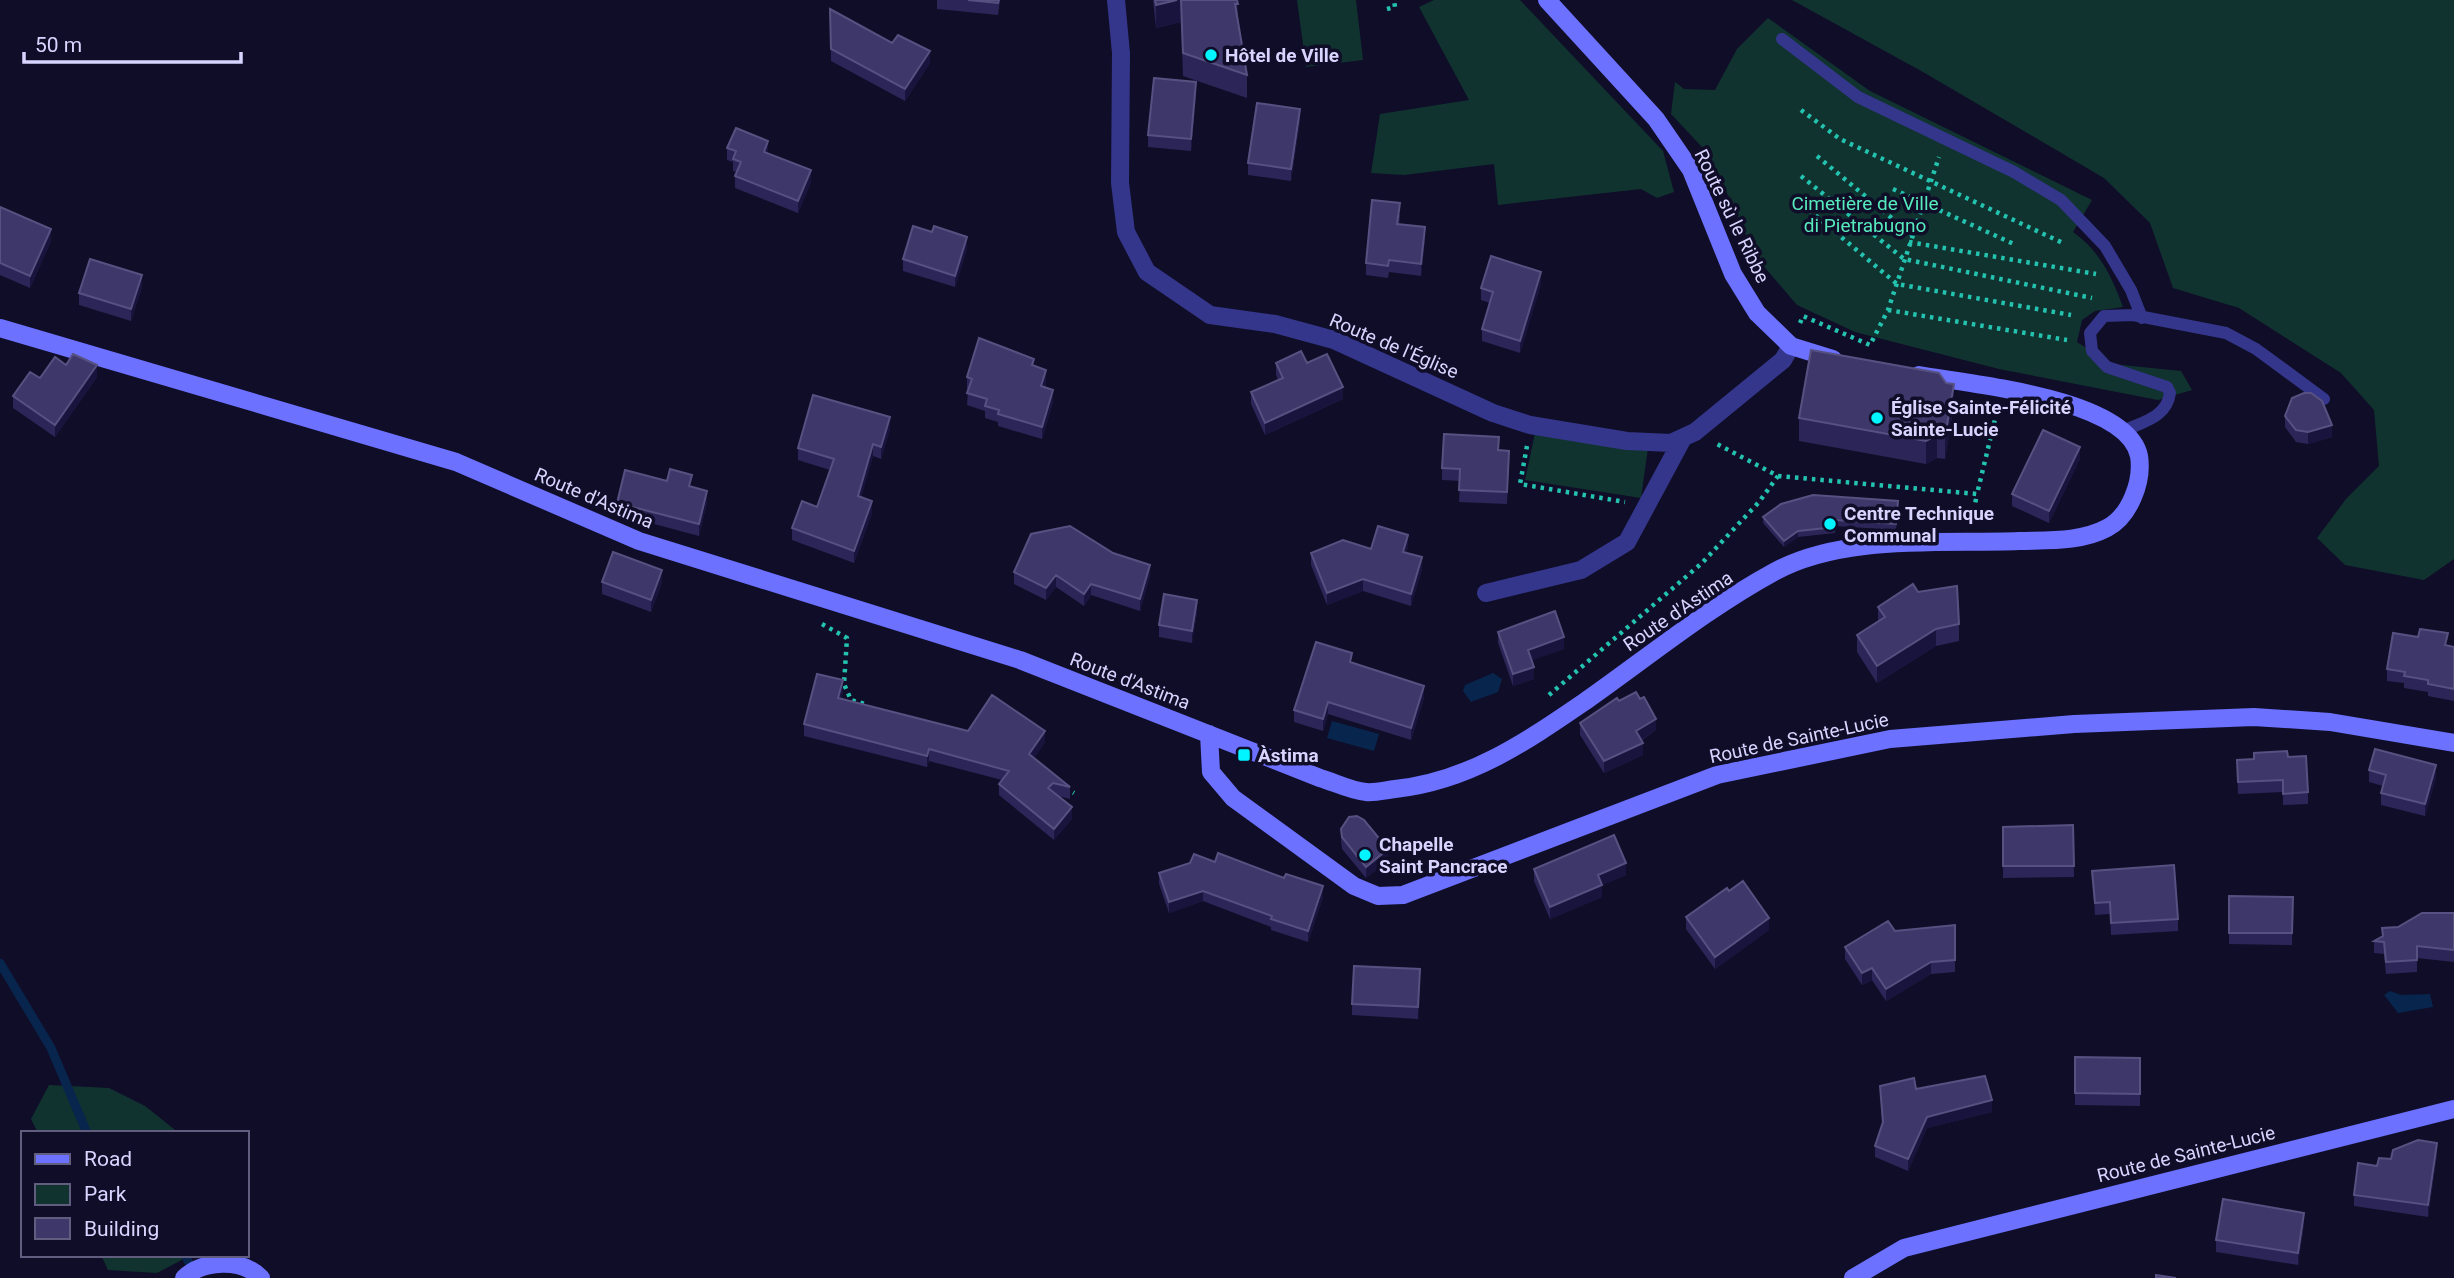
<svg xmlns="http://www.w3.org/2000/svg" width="2454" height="1278" viewBox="0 0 2454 1278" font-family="Roboto,sans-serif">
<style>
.green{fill:#103330}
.water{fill:#08254d}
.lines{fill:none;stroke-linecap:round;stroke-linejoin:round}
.stream{stroke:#08254d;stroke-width:9}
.path{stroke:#24c3b0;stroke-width:4.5;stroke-dasharray:3.5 5;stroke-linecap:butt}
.lane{stroke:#34368b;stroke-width:12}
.street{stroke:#34368b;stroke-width:18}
.secondary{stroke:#6c71ff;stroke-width:18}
.wall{fill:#2c2558}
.shaded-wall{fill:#19143d}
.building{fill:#3e386a;stroke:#565181;stroke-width:2}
.poi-dot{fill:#01f5ff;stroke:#100d28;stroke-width:2.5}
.labels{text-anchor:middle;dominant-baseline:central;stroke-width:7;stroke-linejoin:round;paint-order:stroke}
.poi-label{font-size:19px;font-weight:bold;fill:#d7d5ff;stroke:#100d28;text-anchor:start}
.park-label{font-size:19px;fill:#56eabc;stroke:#100d28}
.street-label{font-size:19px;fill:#d7d5ff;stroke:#100d28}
</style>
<rect width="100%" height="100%" fill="#100d28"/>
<path class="green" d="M1297,0H1356L1363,60L1306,67Z
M1434,0H1520L1663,151L1674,192L1657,198L1641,189L1498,205L1494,164L1404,175L1371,173L1380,114L1469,100L1419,7Z
M1792,0H2454V559L2424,580L2345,565L2317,538L2346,499L2379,466L2374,410L2341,373L2239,308L2173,288L2150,223L2104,178L1923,72Z
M1768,18L1870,91L2092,200L2073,232C2100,251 2112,277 2123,307L2095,311L2082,320L2077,342L2112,364L2181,371L2192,390L2158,400L1999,369L1855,332L1797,305L1755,256L1728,195L1701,146L1671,114L1675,82L1684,89L1715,90L1737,49Z
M1535,433L1648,448L1641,498L1525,480Z
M49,1085L109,1088L145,1106L179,1133H38L31,1119Z
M101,1255H191L157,1273L108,1270Z"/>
<path class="water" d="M1493,673L1502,679L1498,692L1471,702L1463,691L1465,685Z
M1332,721L1379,734L1374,751L1327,738Z
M2390,991L2401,995L2430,994L2433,1007L2398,1013L2384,995Z"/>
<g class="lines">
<path class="stream" d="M0,963L51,1048L87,1133
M186,1255L188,1261"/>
<path class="path" d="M1387,9L1395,7L1394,0
M1801,110L1840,139L2065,244
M1817,156L1912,235
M1801,176L1904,259L2092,298
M1893,189L2016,245
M1809,210L1897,284L2071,315
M1909,242L2096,274
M1888,310L2067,340
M1800,323L1803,316L1870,345L1888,310L1939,157
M1527,446L1520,484L1625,502
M1778,476L1977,494L1997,411
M1972,519L1977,494
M822,624L847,638L844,684L851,700L868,705
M1549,695L1702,563L1759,502L1778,476L1717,444
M1066,788L1074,793"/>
<path class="lane" d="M1782,39L1858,97L2014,172L2061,200L2105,246L2131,290L2142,318
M2123,431C2143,422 2167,417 2170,393L2167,387L2107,367L2092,351L2090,333L2104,316L2133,315L2226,333L2256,349L2324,399"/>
<path class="street" d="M1116,0L1121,53L1120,183L1126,232L1147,272L1210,315L1275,324L1334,340L1493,413L1530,425L1627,441L1671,443L1695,432L1783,360L1791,346
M1486,593L1581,570L1627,542L1683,438"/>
<path class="secondary" d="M1547,0L1656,119L1691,170L1733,274L1757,313L1791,346L1833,359
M0,328L456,462L639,541L1020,660L1320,778C1334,782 1351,791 1366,792C1375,793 1386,790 1395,789C1470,781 1527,741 1587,700C1648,657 1708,608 1774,572C1843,534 1942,544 2019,541C2048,540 2081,542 2107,528C2130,516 2143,481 2139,456C2127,398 1969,384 1919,375
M1209,734L1211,772L1233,798L1354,886L1378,896L1403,895L1717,775L1890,739L2074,724L2254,717L2330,722L2454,743
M184,1278C203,1260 242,1258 261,1278
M1853,1278L1904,1248L2454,1109"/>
</g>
<path class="wall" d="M937,0H1000L998,15L937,9Z
M1153,0H1237L1238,21L1247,75V98L1183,76L1181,22L1156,28Z
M830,9L930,63L905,101L831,61Z
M1196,94L1191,151L1148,147V135Z
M1300,121L1291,181L1248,175V163Z
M727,148L768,153L811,182L798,213L735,188V176L737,172L733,171V162L727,160Z
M0,207L51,241L30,288L0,275Z
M1400,214L1399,225L1425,239L1421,276L1389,272L1388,278L1366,275V263Z
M967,249L955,287L903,271V259Z
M1541,284L1520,353L1482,341V329L1490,303L1481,300V288Z
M142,287L131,321L79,305V293Z
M1276,363H1307L1343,399L1265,435L1251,404V392L1278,380L1276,375Z
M1034,366L1046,382L1045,387L1053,402L1042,439L998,426V422L985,418V411L967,405L968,390L967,389V377Z
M97,377L55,437L13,408V396L40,378Z
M1946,383L1954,406L1945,459L1937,458L1926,464L1799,441V418Z
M2285,416L2332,437L2308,444L2296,442L2285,427Z
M890,429L881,459L873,456L861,497L872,513L854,563L792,540V528L817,507L830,470L798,460V448Z
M1499,450L1509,462L1507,504L1459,502L1460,481L1442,480V468Z
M2080,459L2049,523L2012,506V494Z
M692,487L707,503L699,536L617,514V503Z
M1898,507L1896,530L1836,526L1835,533L1798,537L1784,547L1763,523V517Z
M1408,547L1406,553L1422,569L1411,606L1363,591L1327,605L1311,565V553Z
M1014,572L1150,576L1140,611L1091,595L1084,606L1056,587L1046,600L1014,584Z
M602,582H662L651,612L602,594Z
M1878,607L1959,624V641L1936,646L1877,683L1857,652V635L1878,621Z
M1197,612L1192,643L1159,637V625Z
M1498,632L1564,649L1531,660L1534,679L1513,686L1498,643Z
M2448,646L2454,647V701L2428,696V692L2404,688V683L2387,681V669Z
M1352,663L1424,698L1411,740L1328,714L1323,731L1294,722V710Z
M843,692L841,698L968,731L1045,742L1034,758L1070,787V799L1058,796L1072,819L1054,840L999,795V784L1002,780L929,761L927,767L804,736V724Z
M1619,701L1656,730L1642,740L1643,755L1604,773L1580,735V723Z
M2288,757L2308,792V804L2283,805V792L2238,794L2237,760Z
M2369,770L2436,777L2425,816L2381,805V793L2383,786L2369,782Z
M2073,825L2074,877L2003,878V827Z
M1341,829L1388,861L1366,878L1342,849L1341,841Z
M1215,862L1323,897L1308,942L1271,930V927L1203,901L1169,913L1159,884V873Z
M1534,869L1626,875L1602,885V897L1550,919L1534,881Z
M2092,871L2178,919V931L2111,935L2110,914L2095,915Z
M1729,891L1769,930L1715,969L1686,929V917Z
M2229,896L2293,897L2292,945L2229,944Z
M2454,913V962L2417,958V972L2386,974L2384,954L2374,953V941L2382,936V928L2398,927Z
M1955,925V972L1931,974L1886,1001L1872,980L1862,985L1845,959V947L1895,931Z
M1420,969L1418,1019L1352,1015V1004Z
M2075,1057L2140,1058V1106L2075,1105Z
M1880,1086L1916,1089L1992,1112L1927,1128L1908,1171L1875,1157V1146L1882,1124Z
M2437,1154L2428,1217L2354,1206V1195L2377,1166L2391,1159Z
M2304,1224L2298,1265L2216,1252V1240Z"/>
<path class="shaded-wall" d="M1177,0H1181V22L1156,28V5Z
M930,51V63L905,101V89Z
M1196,82V94L1191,151V139Z
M1300,109V121L1291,181V169Z
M768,141V153L764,164V152Z
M811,170V182L798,213V201Z
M1425,227V239L1421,276V264Z
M51,229V241L30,288V276Z
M967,237V249L955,287V276Z
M1541,272V284L1520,353V341Z
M142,275V287L131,321V309Z
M97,365V377L55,437V425Z
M1046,370V382L1041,398V386Z
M1954,384V406L1945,459V437Z
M1343,387V399L1265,435V423Z
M1053,390V402L1042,439V427Z
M890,417V429L881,459V447Z
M2332,425V437L2308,444V432Z
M1937,435V458L1926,464V441Z
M873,444V456L858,508V496Z
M2080,447V459L2049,523V511Z
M707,491V503L699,536V524Z
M872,501V513L854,563V551Z
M1798,531V537L1784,547V541Z
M1408,535V547L1403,564V552Z
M1422,557V569L1411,606V594Z
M1150,565V576L1140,611V599Z
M662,570V582L651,612V600Z
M1056,575V587L1046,600V588Z
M1363,579V591L1327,605V593Z
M1091,584V595L1084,606V594Z
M1197,600V612L1192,643V631Z
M1936,629V646L1877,683V666Z
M1564,637V649L1528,662V650Z
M1534,667V679L1513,686V674Z
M843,680V692L838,709V698Z
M1424,686V698L1411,740V728Z
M1328,702V714L1323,731V719Z
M1656,719V730L1636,743V731Z
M1045,731V742L1029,766V754Z
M1643,743V755L1604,773V761Z
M929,749V761L927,767V756Z
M2436,765V777L2425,816V804Z
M1072,807V819L1054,840V829Z
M1388,849V861L1366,878V867Z
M1626,863V875L1598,887V875Z
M1602,885V897L1550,919V907Z
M1323,886V897L1308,942V931Z
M1203,891V901L1169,913V902Z
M1769,918V930L1715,969V957Z
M1931,962V974L1886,1001V989Z
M1872,968V980L1862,985V973Z
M1992,1100V1112L1927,1128L1908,1171V1159L1927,1117Z
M2437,1143V1154L2428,1217V1205Z
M2304,1213V1224L2298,1265V1253Z"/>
<path class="building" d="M968,0H999L998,3Z
M1155,0H1177L1156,5Z
M1181,0H1237L1238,4H1235L1247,75L1183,53Z
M830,9L892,43L898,35L930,51L905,89L831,49Z
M1154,78L1196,82L1191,139L1148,135Z
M1257,103L1300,109L1291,169L1248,163Z
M736,128L768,141L764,152L811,170L798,201L735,176L741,162L733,159L736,151L727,148Z
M1372,200L1400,203L1397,224L1425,227L1421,264L1389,260L1388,266L1366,263Z
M0,207L51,229L30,276L0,263Z
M913,226L932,232L934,226L967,237L955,276L903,259Z
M1491,256L1541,272L1520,341L1482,329L1493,292L1481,288Z
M90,259L142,275L131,309L79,293Z
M979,338L1034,359L1032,365L1046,370L1041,386L1053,390L1042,427L998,414L999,410L985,406L987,399L967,393L972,379L967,377Z
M1811,350L1939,373L1946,383L1954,384L1945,437L1937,435L1926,441L1799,418Z
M1301,351L1307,363L1327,354L1343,387L1265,423L1251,392L1283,378L1276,363Z
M73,354L97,365L55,425L13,396L30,372L40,378L55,357L66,365Z
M2304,393H2311L2322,401L2332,425L2308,432L2296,430L2285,416L2292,398Z
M813,395L890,417L881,447L873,444L858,496L872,501L854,551L792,528L802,501L817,507L834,459L798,448Z
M2043,430L2080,447L2049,511L2012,494Z
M1444,434L1499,437L1498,450L1509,451L1507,492L1459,490L1460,469L1442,468Z
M670,469L692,475L689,486L707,491L699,524L617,503L625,470L667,481Z
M1813,495L1898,501L1896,524L1836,520L1835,527L1798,531L1784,541L1763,517L1781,504Z
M1070,526L1113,553L1150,565L1140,599L1091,584L1084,594L1056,575L1046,588L1014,572L1031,534Z
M1378,526L1408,535L1403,552L1422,557L1411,594L1363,579L1327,593L1311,553L1343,540L1371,549Z
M613,552L662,570L651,600L602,582Z
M1913,584L1918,592L1957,586L1959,624L1936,629L1877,666L1857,635L1885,617L1878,607Z
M1164,594L1197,600L1192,631L1159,625Z
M1555,611L1564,637L1528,650L1534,667L1513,674L1498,632Z
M2420,629L2448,633L2445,645L2454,647V689L2428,684V680L2404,676L2405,672L2387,669L2393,633L2418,637Z
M1316,642L1352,653L1350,662L1424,686L1411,728L1328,702L1323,719L1294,710Z
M817,674L843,680L838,698L968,731L992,695L1045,731L1029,754L1070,787L1053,783L1048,788L1072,807L1054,829L999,784L1009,771L929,749L927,756L804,724Z
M1636,692L1640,699L1644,697L1656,719L1636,731L1643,743L1604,761L1580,723L1617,698L1619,701Z
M2375,749L2436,765L2425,804L2381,793L2386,775L2369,770Z
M2287,751L2288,757L2306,756L2308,792L2283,794V780L2238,782L2237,760L2254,759V753Z
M1357,816L1364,820L1388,849L1366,867L1342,837L1341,829L1349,817Z
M2073,825L2074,866H2003V827Z
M1614,835L1626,863L1598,875L1602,885L1550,907L1534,869Z
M1218,853L1284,878L1286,874L1323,886L1308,931L1271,919L1272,916L1203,891L1169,902L1159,873L1190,863L1194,854L1215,862Z
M2174,865L2178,919L2111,923L2110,902L2095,903L2092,871Z
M1743,881L1769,918L1715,957L1686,917L1727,888L1729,891Z
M2229,896L2293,897L2292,933H2229Z
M2422,913H2454V950L2417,946V960L2386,962L2384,942L2374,941L2383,936L2382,928L2398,927Z
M1888,921L1895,931L1955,925V960L1931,962L1886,989L1872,968L1862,973L1845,947Z
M1354,966L1420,969L1418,1007L1352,1004Z
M2075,1057L2140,1058V1094L2075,1093Z
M1985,1076L1992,1100L1927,1117L1908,1159L1875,1146L1883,1122L1880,1086L1914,1078L1916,1089Z
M2418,1140L2437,1143L2428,1205L2354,1195L2358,1163L2377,1166L2379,1158L2391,1159L2393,1150Z
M2223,1199L2304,1213L2298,1253L2216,1240Z
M2156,1275L2176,1278H2156Z"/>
<g class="poi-dot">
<circle cx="1211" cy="55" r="7"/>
<circle cx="1877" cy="418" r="7"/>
<circle cx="1830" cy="524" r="7"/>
<rect x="1237" y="748" width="14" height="14" rx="3.5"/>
<circle cx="1365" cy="855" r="7"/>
</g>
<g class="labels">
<g class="poi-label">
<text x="1225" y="55">Hôtel de Ville</text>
<text x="1891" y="407">Église Sainte-Félicité<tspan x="1891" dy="22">Sainte-Lucie</tspan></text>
<text x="1844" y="513">Centre Technique<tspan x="1844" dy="22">Communal</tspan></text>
<text x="1258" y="755">Àstima</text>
<text x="1379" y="844">Chapelle<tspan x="1379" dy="22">Saint Pancrace</tspan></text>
</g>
<g class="park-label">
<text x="1865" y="203">Cimetière de Ville<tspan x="1865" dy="22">di Pietrabugno</tspan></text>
</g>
<g class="street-label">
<text transform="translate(1732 216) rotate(64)">Route sù le Ribbe</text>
<text transform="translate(1394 346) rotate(23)">Route de l'Église</text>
<text transform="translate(594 498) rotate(23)">Route d'Astima</text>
<text transform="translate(1678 611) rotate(-34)">Route d'Astima</text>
<text transform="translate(1130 681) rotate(21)">Route d'Astima</text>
<text transform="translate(1799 738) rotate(-12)">Route de Sainte-Lucie</text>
<text transform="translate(2186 1154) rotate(-14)">Route de Sainte-Lucie</text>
</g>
</g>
<rect x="21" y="1131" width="228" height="126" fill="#100d28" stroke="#605d7e" stroke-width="2"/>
<rect x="35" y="1154" width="35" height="10" fill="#6c71ff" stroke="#605d7e" stroke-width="2"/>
<text x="84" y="1166" font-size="21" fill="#d7d5ff">Road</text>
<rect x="35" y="1184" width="35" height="21" fill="#103330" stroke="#605d7e" stroke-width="2"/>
<text x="84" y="1201" font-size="21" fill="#d7d5ff">Park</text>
<rect x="35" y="1218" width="35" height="21" fill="#3e386a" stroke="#605d7e" stroke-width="2"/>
<text x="84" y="1236" font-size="21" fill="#d7d5ff">Building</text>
<path d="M24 52v10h217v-10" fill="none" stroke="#d7d5ff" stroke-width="3.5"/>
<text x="35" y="52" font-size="21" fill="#d7d5ff" stroke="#100d28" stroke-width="5" paint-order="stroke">50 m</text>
</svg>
